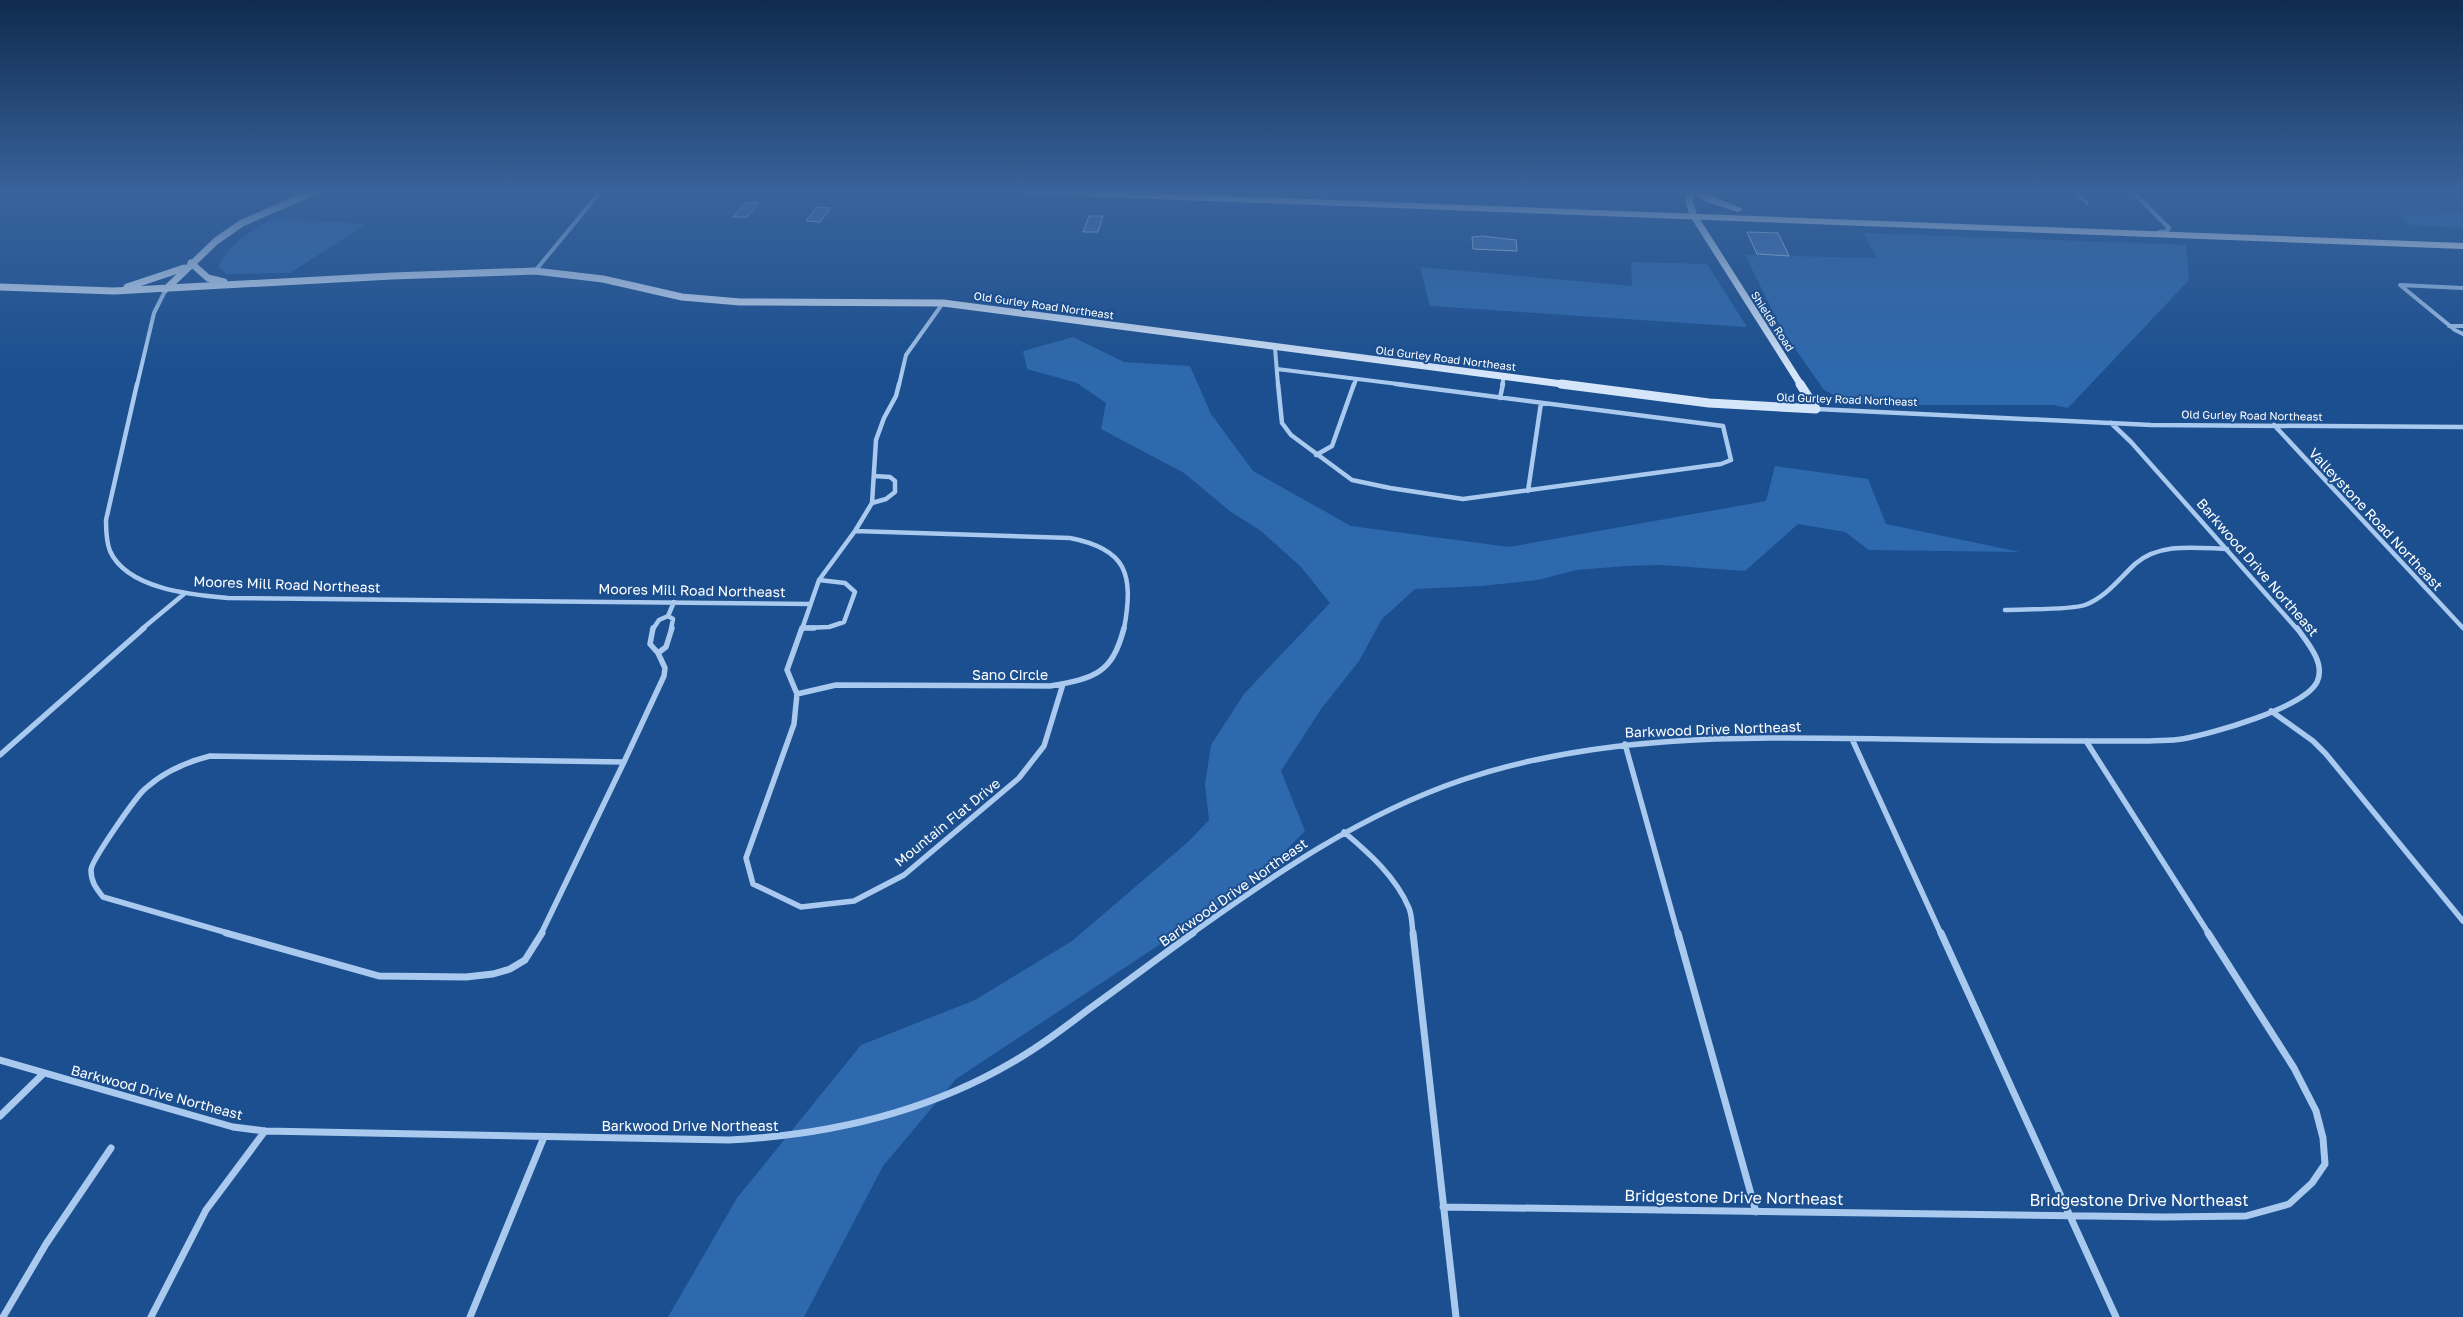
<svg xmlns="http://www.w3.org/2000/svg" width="2463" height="1317" viewBox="0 0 2463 1317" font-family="'Golos Text',sans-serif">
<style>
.green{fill:#2e69ad}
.building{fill:#4478b7;stroke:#cfe3fa}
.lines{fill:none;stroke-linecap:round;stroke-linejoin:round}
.street-far3{stroke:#a9c9ee;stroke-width:4}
.street-far2{stroke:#a9c9ee;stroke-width:4.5}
.street-far1{stroke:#a9c9ee;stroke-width:5.5}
.street{stroke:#a9c9ee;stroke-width:7}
.secondary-far1{stroke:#d6e6fa;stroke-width:7}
.secondary{stroke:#d6e6fa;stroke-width:9}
.highway{fill:#fff;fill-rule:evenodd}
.labels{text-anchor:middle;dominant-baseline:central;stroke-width:4;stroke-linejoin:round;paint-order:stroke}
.far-street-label{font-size:11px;fill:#fff;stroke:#1b4f8f}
.street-label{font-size:14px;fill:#fff;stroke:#1b4f8f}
.near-street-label{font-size:16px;fill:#fff;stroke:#1b4f8f}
</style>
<rect width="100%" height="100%" fill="#1b4f8f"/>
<path class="green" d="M2398,209L2463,211V228L2410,225Z
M273,218L366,224L290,273L226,274L219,267C226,244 254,231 273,218Z
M1863,233L2186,245L2189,280L2068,408L2053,405H1905L1847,402L1824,390L1782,330L1745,255L1877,258Z
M1631,262L1707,264L1747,327L1430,306L1420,267L1632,286Z
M1073,337L1124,362L1190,366L1211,414L1253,471L1351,526L1509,547L1766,501L1775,466L1868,479L1886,524L2020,552L1869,550L1845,532L1798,524L1745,571L1660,565L1626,566L1576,570L1538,580L1482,586L1415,589L1382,619L1359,661L1321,709L1281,771L1305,831L1253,883L956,1079L883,1166L804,1317H668L737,1198L861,1045L975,1000L1072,941L1189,841L1209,820L1205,784L1211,745L1244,694L1330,603L1301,567L1261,531L1231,512L1184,473L1101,429L1106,403L1077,383L1027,369L1023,351Z"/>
<path class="building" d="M745,203H759L747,217H733Z
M817,207L831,208L820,222L806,221Z
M1089,216H1103L1098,232H1083Z
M1747,232L1778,233L1789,256L1757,254Z
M1482,236L1516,240L1517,251L1473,249L1472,237Z"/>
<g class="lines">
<path class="street-far3" d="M2075,191L2087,203
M2132,191L2169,228L2167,231L2159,232
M535,271L601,191
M2463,288L2400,285L2455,330L2463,334
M2449,326H2463
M1275,348L1278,385
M1277,369L1406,385
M137,385L154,313L166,289
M899,385L906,355L943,303
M1354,385L1356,379
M1502,385L1504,377"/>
<path class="street-far2" d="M137,384L106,520C106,530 106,541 110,551C127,589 192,595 228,598L810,604
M1278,384L1282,423L1291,435L1352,480L1390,488L1463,499L1721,464L1731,460L1723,426L1396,384
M1500,398L1503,384
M1816,409L2151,425L2463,427
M2111,423L2131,442L2297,629
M2274,425L2463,628
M1316,455L1332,446L1354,384
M1528,491L1541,403
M872,503L886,499L895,492V481L890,477L874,476
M855,531L1070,538C1127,549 1134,574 1124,629
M2005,610C2022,609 2072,610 2085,605C2106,597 2119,579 2135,564C2160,542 2197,548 2227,549
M668,616L673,619L671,629
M668,616L674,602
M802,628L829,627L844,622L855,592L845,583L819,580
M142,629L184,594
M653,629L659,620L668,616
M802,629L819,580L855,531L872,503L876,440L884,418L896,396L899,384"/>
<path class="street-far1" d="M653,628L650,644L658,653L666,647L672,628
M802,628L787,670L797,694L794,724L746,858L753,884L801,907L854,901L904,875L1019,778L1044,746L1063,684
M802,628H814
M797,694L836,685L1050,686C1095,678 1112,674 1124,628
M2271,711L2313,741L2326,754L2463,921
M1852,739L1941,934
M2086,741L2209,934
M1625,744L1678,934
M0,755L144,628
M624,762L664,676L665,668L658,653
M1344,832C1369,853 1396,877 1409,908C1412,915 1412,926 1413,934
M231,934L103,897C96,888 91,882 91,870C91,861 137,795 146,788C165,771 186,762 210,756L624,762
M541,934L624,762
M1191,934C1276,873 1362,814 1462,780C1601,733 1746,737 1891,739C1977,741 2062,741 2148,741C2159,740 2171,741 2182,739C2211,734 2304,708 2317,682C2326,663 2307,642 2297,628"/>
<path class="street" d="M226,933L379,976L466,977L493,974L510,969L525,960L542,933
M1413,933L1456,1317
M1678,933L1756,1212
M1941,933L2116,1317
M0,1060L233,1127L265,1131L729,1140C828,1135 925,1113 1011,1063C1039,1047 1064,1028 1089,1009C1124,984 1158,958 1193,933
M0,1116L43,1074
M1443,1207L2165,1217L2246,1216L2289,1204L2312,1183L2325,1164L2323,1138L2316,1111L2294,1068L2208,933
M3,1317L46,1244L111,1148
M151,1317L206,1210L265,1131
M470,1317L544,1137"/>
<path class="secondary-far1" d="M1691,191L1689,202L1694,216L1801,385
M191,263L208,278L224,282
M0,287L114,291L392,276L535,271L603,279L682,297L740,302L943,303L1570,385
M127,287L184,268
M166,289L216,241L242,223L316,191"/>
<path class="secondary" d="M1561,384L1709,403L1816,409
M1800,384L1816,409"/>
<path class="highway" d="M308,191H318L312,195Z
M1022,191H1099L2463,243V249L1027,194Z
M1689,191H1700L1743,209L1738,212L1704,201Z"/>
</g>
<linearGradient id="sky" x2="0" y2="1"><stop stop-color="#0f2b4f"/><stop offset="0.51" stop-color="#39639b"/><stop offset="1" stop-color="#39639b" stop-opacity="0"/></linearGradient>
<rect width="2463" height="375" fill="url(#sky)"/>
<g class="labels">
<g class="far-street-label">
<text transform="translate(1044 305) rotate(8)">Old Gurley Road Northeast</text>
<text transform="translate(1773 321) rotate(57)">Shields Road</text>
<text transform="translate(1446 358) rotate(7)">Old Gurley Road Northeast</text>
<text transform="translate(1847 399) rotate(2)">Old Gurley Road Northeast</text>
<text transform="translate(2252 415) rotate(1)">Old Gurley Road Northeast</text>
</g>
<g class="street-label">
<text transform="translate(2376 519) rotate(47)">Valleystone Road Northeast</text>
<text transform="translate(2258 567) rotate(49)">Barkwood Drive Northeast</text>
<text transform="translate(287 584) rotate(2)">Moores Mill Road Northeast</text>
<text transform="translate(692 590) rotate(1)">Moores Mill Road Northeast</text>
<text x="1010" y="674">Sano Circle</text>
<text transform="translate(1713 729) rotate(-2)">Barkwood Drive Northeast</text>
<text transform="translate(947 822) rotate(-39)">Mountain Flat Drive</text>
<text transform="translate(1233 892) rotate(-35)">Barkwood Drive Northeast</text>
<text transform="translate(157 1092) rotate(15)">Barkwood Drive Northeast</text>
<text x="690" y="1125">Barkwood Drive Northeast</text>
</g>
<g class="near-street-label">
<text transform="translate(1734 1197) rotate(1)">Bridgestone Drive Northeast</text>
<text x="2139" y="1200">Bridgestone Drive Northeast</text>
</g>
</g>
</svg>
